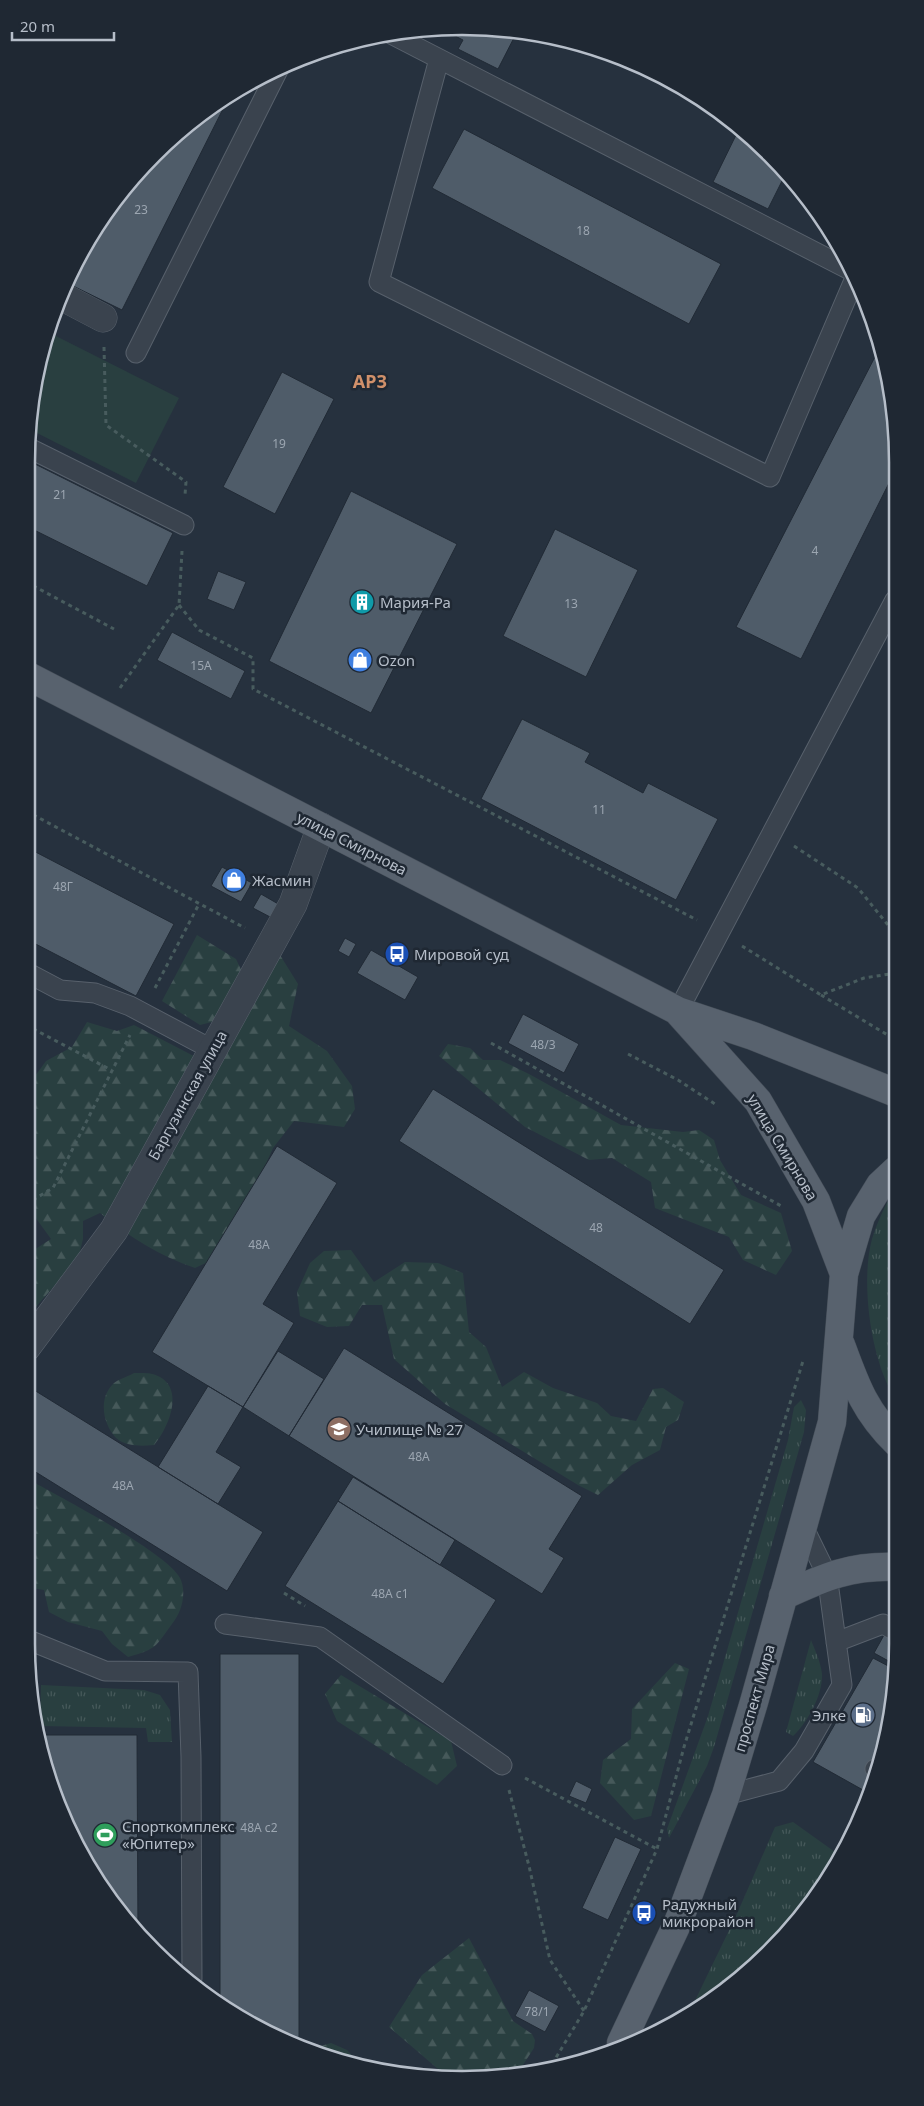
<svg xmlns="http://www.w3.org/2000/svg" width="924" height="2106" viewBox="0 0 924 2106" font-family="'Noto Sans',sans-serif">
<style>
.grass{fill:url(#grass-tufts)}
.forest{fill:url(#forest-firs)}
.park{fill:#293f40}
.building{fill:#4f5c69;stroke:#212a35}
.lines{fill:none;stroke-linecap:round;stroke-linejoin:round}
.lane-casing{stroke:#58616c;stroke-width:21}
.street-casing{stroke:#58616c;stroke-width:29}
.primary-casing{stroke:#434c57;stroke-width:29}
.path{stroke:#485c5e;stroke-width:3;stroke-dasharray:4 4;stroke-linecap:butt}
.lane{stroke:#3a434e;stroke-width:19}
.street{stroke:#3a434e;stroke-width:28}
.primary{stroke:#58626e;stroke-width:28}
.labels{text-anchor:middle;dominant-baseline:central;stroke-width:5;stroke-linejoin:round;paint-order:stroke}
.number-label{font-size:12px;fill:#9ca6b1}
.poi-label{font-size:15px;fill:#b6bec9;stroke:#1f2833;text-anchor:start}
.street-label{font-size:15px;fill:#b6bec9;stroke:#1f2833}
.quarter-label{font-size:18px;font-weight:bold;fill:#d0906a;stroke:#1f2833}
.rim{fill:none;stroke:#b6bec9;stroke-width:2.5}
</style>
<defs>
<pattern id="grass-tufts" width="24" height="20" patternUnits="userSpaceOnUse" patternTransform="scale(1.25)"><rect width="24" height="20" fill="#293f40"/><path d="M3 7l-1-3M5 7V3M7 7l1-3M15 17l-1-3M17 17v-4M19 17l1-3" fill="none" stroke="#46595a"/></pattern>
<pattern id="forest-firs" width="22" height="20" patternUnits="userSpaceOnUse" patternTransform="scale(1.25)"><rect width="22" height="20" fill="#293f40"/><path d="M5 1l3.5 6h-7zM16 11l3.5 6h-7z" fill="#46595a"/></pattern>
</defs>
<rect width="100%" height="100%" fill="#26313e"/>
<path class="grass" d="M896,1187L897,1401C871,1365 860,1282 872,1239C878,1220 886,1203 896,1187Z
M801,1400L806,1410L804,1432L714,1747L707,1766L669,1838L667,1829L708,1716L788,1440L794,1407Z
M811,1640C815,1650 821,1663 822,1674C823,1694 808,1722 793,1736L786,1732Z
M41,1685L144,1690L160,1695L170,1710L172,1742H148L146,1728L40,1726Z
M793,1822L835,1852L839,1862L817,1893L767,1950L688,2015L736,1916L775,1827Z"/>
<path class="forest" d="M197,935L236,959L244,976L220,1020L200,1025L162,1001Z
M280,955L298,984L289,1026L327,1051L352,1086L355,1109L344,1127L294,1121L273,1148L252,1195L210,1261L195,1268C160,1256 129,1237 100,1213L83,1221V1239L78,1259L26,1318V1255L51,1239L30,1210L26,1208V1094L30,1083L46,1061L72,1047L87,1022L117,1031L134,1025L213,1066Z
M448,1044L470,1048L483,1060H500L529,1074L621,1125L683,1132L699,1130L714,1140L720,1160L741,1195L781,1213L792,1251L776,1275L743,1260L729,1237L655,1208L651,1182L612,1158L589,1160L525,1127L439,1056Z
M351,1250L374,1282L405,1262L438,1263L463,1273L469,1332L486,1347L502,1387L524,1372L553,1388L597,1403L611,1416L636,1421L653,1389L663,1388L684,1402L678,1420L666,1427L660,1450L632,1465L598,1495L578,1485L445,1404L394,1359L382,1305H362L349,1326L327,1327L300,1316L297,1292L310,1263L324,1251Z
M134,1373C143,1373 152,1372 160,1377C185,1391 167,1430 154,1445C142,1446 126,1447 116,1438C103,1424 98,1399 113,1384C118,1379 127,1377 134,1373Z
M26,1478C58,1496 165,1551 180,1578C187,1592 182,1612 172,1624C155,1647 157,1649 128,1657L112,1644L102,1631L68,1622L49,1612L44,1590L26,1587Z
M675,1663L689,1669L651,1816L634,1820L600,1783L603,1760L631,1739L632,1709Z
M341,1675L451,1741L457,1766L437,1785L337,1721L325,1694Z
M469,1938L513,2021L532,2034L535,2040L534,2048L517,2074L462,2080L445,2075L389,2027L422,1975Z
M331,2043L347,2050L362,2066L314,2048Z"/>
<path class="park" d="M48,332L179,398L136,483L31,430Z"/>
<path class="building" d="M437,27L518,30L498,69L458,49L463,40Z
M230,95L122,310L67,283L85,244L135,174L197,116Z
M464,129L721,264L689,324L432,188Z
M738,131L785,175L768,209L713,182Z
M879,349L894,405V473L801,659L736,627Z
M282,372L334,399L275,514L223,487Z
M27,460L173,533L147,586L26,526Z
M351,491L457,544L371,713L269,661Z
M555,529L638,570L586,677L503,636Z
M218,571L246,582L234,610L207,599Z
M172,632L245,671L231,699L157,660Z
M522,719L590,753L585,762L643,793L648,783L718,819L676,900L481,799Z
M26,847L174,924L136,996L26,939Z
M222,867L252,883L241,902L211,886Z
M261,894L280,905L272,918L253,908Z
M345,938L356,944L349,957L338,951Z
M371,950L418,977L405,1000L357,973Z
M523,1014L579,1044L564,1073L508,1043Z
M433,1089L724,1270L690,1324L399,1141Z
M277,1146L337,1183L263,1304L294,1323L243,1407L152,1352Z
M344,1348L582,1496L549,1549L564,1558L542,1594L289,1436Z
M278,1351L324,1379L289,1436L243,1407Z
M26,1385L263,1532L227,1591L26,1466Z
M208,1386L243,1407L216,1452L241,1467L218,1504L158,1467Z
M353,1477L455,1540L440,1565L338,1501Z
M338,1501L496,1600L443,1684L285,1586Z
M898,1610V1644L894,1664L874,1653Z
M220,1654H299V2042L244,2022L220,2001Z
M873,1658L894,1669L878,1763L863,1790L813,1762Z
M41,1735H137L138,1934L84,1862L49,1784Z
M576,1781L592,1789L586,1803L569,1796Z
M615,1837L641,1849L608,1920L582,1908Z
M529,1990L559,2006L545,2032L515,2016Z"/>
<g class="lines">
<defs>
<path id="lane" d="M391,34L850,270
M439,59L379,282L770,477L855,278
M136,353L279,68
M29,448L184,525
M26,972L60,990L95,993L130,1006L211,1049
M678,1011L895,600
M225,1624L320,1637L502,1765
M26,1639L105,1671L188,1672L191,1757L192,1979
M836,1642L883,1624L898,1632
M875,1769L877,1770
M726,1795L779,1781L804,1751L842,1685L827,1575L803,1526"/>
<path id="street" d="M61,296L103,318
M26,1348L114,1230L293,904L321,827"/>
<path id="primary" d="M26,675L678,1011L753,1036L896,1093
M679,1013L758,1101L816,1201L844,1274
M841,1345C856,1386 865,1412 897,1443
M783,1596C824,1577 851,1565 898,1567
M621,2043L679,1920L726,1795L754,1702L832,1422L844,1274L861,1216L880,1185L896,1170"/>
</defs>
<use href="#lane" class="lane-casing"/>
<use href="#street" class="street-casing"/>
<use href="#primary" class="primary-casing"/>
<path class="path" d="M104,347L106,425L186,482L185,495
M26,582L114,629
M179,605L199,630L253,658V689L697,920
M120,688L179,605L182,551
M26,811L245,928
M794,846L858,888L896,935
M742,946L821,995L864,978L896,973
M155,988L199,904
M821,995L896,1040
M26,1025L111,1070
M491,1043L783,1207
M628,1054L678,1080L718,1106
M26,1204L53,1188L130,1035
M284,1593L305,1606
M26,1603L27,1605
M525,1778L657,1849
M509,1790L529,1866L550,1960L584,2011
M548,2071L584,2011L657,1849L684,1747L803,1361"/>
<use href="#lane" class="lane"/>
<use href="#street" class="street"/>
<use href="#primary" class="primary"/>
</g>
<defs>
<symbol id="building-disc" viewBox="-11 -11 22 22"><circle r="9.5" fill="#0f9aa8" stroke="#1f2833"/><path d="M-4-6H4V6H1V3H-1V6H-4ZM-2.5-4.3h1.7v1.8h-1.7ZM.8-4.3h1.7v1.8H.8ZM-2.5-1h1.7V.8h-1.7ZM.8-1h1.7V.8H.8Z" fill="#fff"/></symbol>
<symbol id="shop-disc" viewBox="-11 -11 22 22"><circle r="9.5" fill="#3f7fe0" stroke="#1f2833"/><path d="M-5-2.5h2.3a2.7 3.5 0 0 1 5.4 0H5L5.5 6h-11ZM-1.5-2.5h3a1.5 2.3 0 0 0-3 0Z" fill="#fff"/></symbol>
<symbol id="bus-disc" viewBox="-11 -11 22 22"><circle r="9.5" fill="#1a4fb4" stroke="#1f2833"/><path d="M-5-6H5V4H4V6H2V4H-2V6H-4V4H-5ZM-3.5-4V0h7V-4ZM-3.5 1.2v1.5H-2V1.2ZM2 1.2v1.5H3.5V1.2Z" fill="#fff"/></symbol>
<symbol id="school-disc" viewBox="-11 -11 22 22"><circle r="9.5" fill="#8d6e63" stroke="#1f2833"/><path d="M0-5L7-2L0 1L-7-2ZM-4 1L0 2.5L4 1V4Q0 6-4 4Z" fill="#fff"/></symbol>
<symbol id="fuel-disc" viewBox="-11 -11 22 22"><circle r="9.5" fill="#5c6f8a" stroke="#1f2833"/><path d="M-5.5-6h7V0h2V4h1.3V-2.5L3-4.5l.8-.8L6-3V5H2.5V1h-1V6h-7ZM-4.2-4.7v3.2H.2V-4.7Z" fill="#fff"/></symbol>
<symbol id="stadium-disc" viewBox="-11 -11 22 22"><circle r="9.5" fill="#2e9e5b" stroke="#1f2833"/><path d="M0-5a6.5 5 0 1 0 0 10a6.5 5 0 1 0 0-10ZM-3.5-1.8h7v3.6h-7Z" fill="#fff"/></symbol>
</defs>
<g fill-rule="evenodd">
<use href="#building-disc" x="348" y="588" width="28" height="28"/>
<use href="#shop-disc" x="346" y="646" width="28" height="28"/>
<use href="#shop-disc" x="220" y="866" width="28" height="28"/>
<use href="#bus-disc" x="383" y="940" width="28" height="28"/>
<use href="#school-disc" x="325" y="1415" width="28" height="28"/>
<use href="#fuel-disc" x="849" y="1701" width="28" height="28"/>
<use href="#stadium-disc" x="91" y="1821" width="28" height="28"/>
<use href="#bus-disc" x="630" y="1899" width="28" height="28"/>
</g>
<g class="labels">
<g class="number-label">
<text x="141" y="209">23</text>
<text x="583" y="230">18</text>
<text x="279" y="443">19</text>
<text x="60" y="494">21</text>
<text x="815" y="550">4</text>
<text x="571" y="603">13</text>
<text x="201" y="665">15А</text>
<text x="599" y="809">11</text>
<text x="63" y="886">48Г</text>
<text x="543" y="1044">48/3</text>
<text x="596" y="1227">48</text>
<text x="259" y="1244">48А</text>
<text x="419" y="1456">48А</text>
<text x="123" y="1485">48А</text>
<text x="390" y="1593">48А с1</text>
<text x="259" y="1827">48А с2</text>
<text x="537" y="2011">78/1</text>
</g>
<g class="poi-label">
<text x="380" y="602">Мария-Ра</text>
<text x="378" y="660">Ozon</text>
<text x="252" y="880">Жасмин</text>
<text x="414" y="954">Мировой суд</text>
<text x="356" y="1429">Училище № 27</text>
<text x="846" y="1715" text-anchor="end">Элке</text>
<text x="122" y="1826">Спорткомплекс<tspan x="122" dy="17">«Юпитер»</tspan></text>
<text x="662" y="1904">Радужный<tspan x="662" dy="17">микрорайон</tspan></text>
</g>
<g class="street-label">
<text transform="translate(352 843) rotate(27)">улица Смирнова</text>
<text transform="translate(187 1095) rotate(-61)">Баргузинская улица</text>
<text transform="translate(783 1147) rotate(59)">улица Смирнова</text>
<text transform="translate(754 1698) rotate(-74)">проспект Мира</text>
</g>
<g class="quarter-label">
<text x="370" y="381">АРЗ</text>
</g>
</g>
<path d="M0 0H924V2106H0ZM462 35H462A427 427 0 0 1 889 462V1644A427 427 0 0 1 462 2071H462A427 427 0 0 1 35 1644V462A427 427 0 0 1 462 35Z" fill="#1f2833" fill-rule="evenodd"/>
<path class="rim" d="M462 35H462A427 427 0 0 1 889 462V1644A427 427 0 0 1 462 2071H462A427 427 0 0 1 35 1644V462A427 427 0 0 1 462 35Z"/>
<path d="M12 32v8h102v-8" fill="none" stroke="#b6bec9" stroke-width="2.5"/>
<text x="20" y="32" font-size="15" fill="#b6bec9" stroke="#1f2833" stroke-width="4" paint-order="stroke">20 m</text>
</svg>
